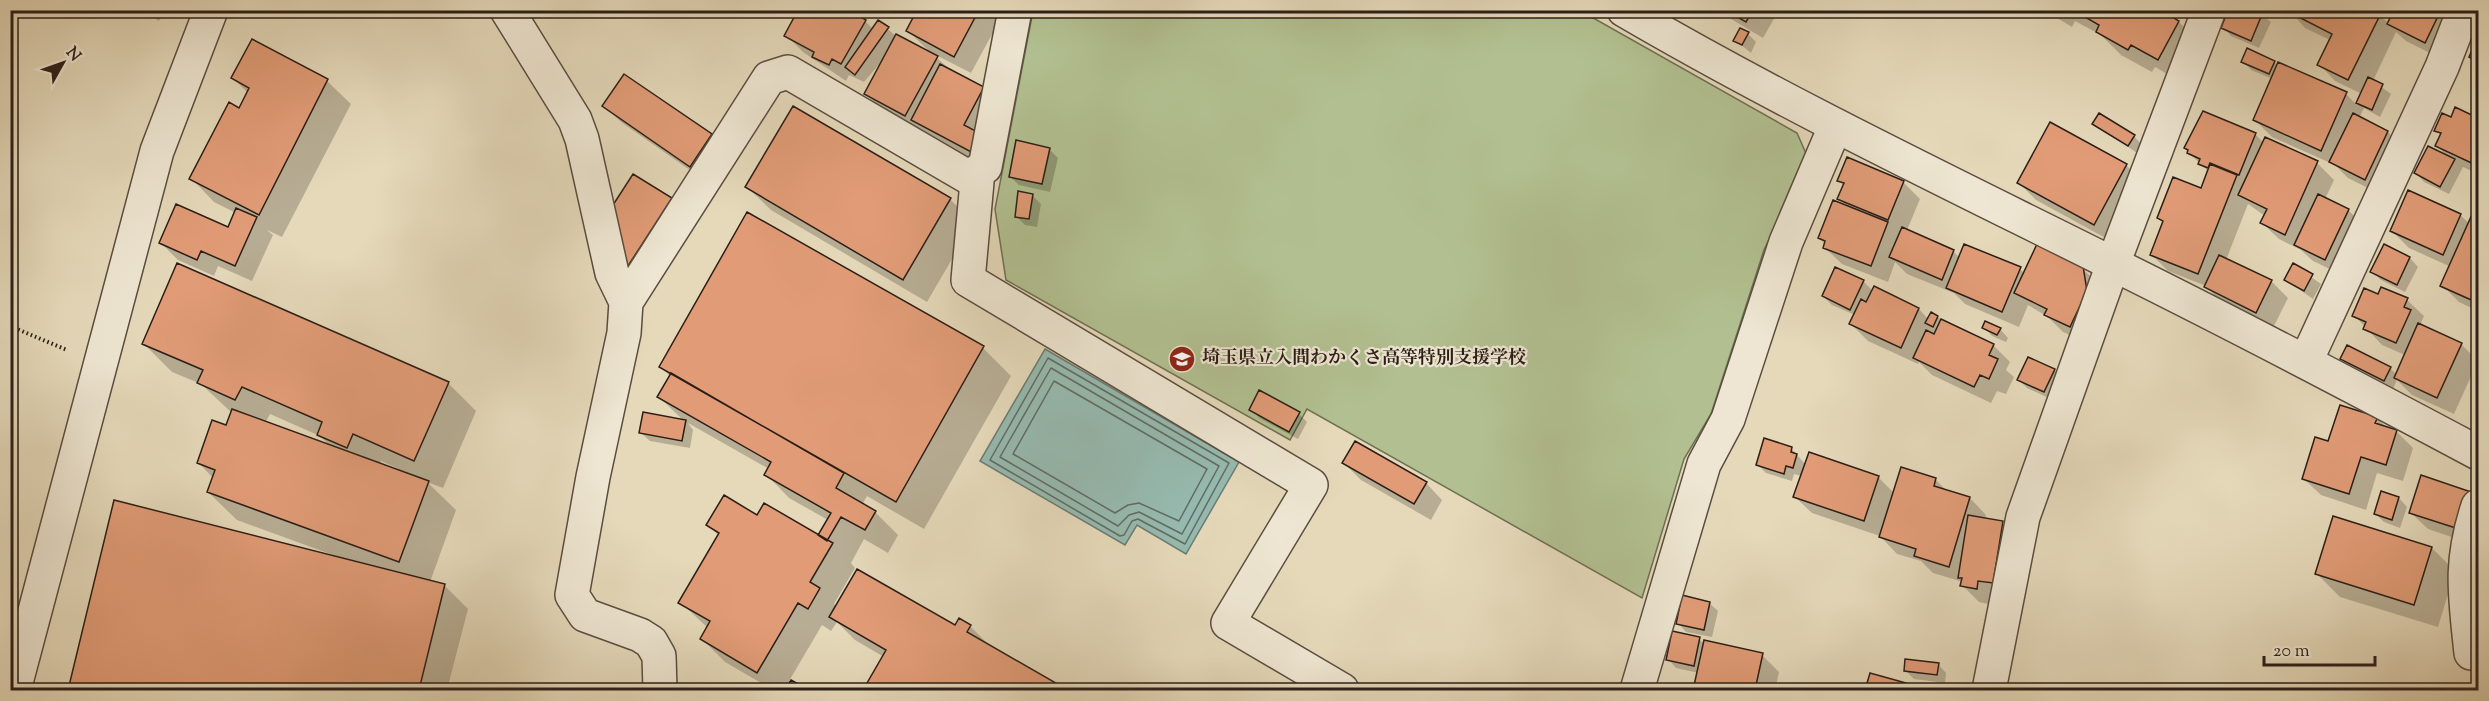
<svg xmlns="http://www.w3.org/2000/svg" width="2489" height="701" viewBox="0 0 2489 701" font-family="'Sorts Mill Goudy','Noto Serif JP',serif">
<style>
.green{fill:#b2c091;stroke:#6e6f54;stroke-width:1.5}
.water{fill:#96bab0;stroke:#6b7c73;stroke-width:1.5}
.shadow{fill:#0003;fill-rule:evenodd}
.lines{fill:none;stroke-linecap:round;stroke-linejoin:round}
.shore{stroke:#606c64;stroke-width:1.5}
.building{fill:#e19c77;stroke:#2b1e17;stroke-width:1.5}
.minor-casing{stroke:#5a4d40;stroke-width:36}
.path{stroke:#2b1e17;stroke-width:4;stroke-dasharray:1.5 3;stroke-linecap:butt}
.minor{stroke:#eee6d2;stroke-width:33}
.labels{text-anchor:middle;dominant-baseline:central;stroke-width:4.5;stroke-linejoin:round;paint-order:stroke}
.poi-label{font-size:18px;font-weight:bold;fill:#2b1e17;stroke:#eee6d2;text-anchor:start}
</style>
<rect width="100%" height="100%" fill="#e5d9ba"/>
<filter id="stains"><feTurbulence type="fractalNoise" baseFrequency=".00333" numOctaves="4"/><feColorMatrix values="0 0 0 0 .2 0 0 0 0 .09 0 0 0 0 .02 0 0 0 .5 -.17"/></filter>
<radialGradient id="worn" r=".72"><stop offset=".6" stop-color="#630" stop-opacity="0"/><stop offset="1" stop-color="#630" stop-opacity=".3"/></radialGradient>
<path class="green" d="M1033,11H1581L1797,133L1808,158L1764,250L1711,414L1684,459L1642,598L1307,409L1290,440L1006,280L995,209Z"/>
<path class="water" d="M1045,349L1239,462L1186,554L1137,525L1125,545L980,461Z"/>
<path class="shadow" d="M140,10H164L159,21Z
M914,10H1000L1003,14L971,73L932,53L951,71L983,89L992,170L930,136L923,130L922,132L883,111L866,94L887,55L864,82L849,75L846,81L803,52L786,35L865,21L873,29L879,22L896,36L930,52L908,31L918,13Z
M1716,10H1779L1763,38Z
M2044,10H2158L2179,22L2202,46L2181,82L2155,67L2152,72L2121,55L2101,35L2075,21L2072,27Z
M2230,10H2255L2271,22L2259,48L2231,36L2223,27Z
M2289,10H2372L2389,23L2395,10H2465L2442,59L2406,41L2396,32L2373,81L2391,94L2380,117L2364,108L2359,118L2388,132L2404,149L2382,195L2348,178L2335,165L2272,137L2255,120L2273,79L2251,70L2243,61L2274,62L2278,66L2346,94L2357,105L2362,94L2335,81L2319,64L2330,40L2305,28Z
M1748,34L1756,42L1751,53L1735,40Z
M252,41L327,81L351,104L282,237L267,230L273,235L252,281L218,266L214,276L178,260L161,243L229,229L236,213L214,202L191,178L240,110L248,93L233,78Z
M624,76L711,135L728,152L707,182L621,122L604,106Z
M2456,109L2478,120V174L2463,167L2449,194L2424,182L2416,173L2448,157L2437,146L2442,136L2436,130L2452,119Z
M2094,124L2134,136L2142,145L2137,153Z
M2255,134L2264,143L2266,139L2317,163L2334,180L2325,199L2348,210L2365,227L2342,275L2313,261L2301,250L2279,239L2262,223L2265,216L2248,204L2226,260L2271,281L2288,298L2273,328L2222,304L2206,286L2168,271L2152,255L2164,223L2159,218L2202,190L2209,172L2189,153Z
M1049,149L1058,158L1050,192L1019,185L1010,177Z
M2126,165L2143,182L2111,241L2036,200L2019,183Z
M1839,180L1903,182L1920,199L1907,230L1953,251L1960,258L2020,269L2025,274L2082,268L2099,285L2087,343L2063,332L2048,317L2028,305L2019,327L1965,304L1954,293L1907,274L1895,262L1888,282L1842,264L1825,248L1826,244L1820,238L1847,207L1839,199L1844,186Z
M747,187L950,199L973,223L927,302L771,210Z
M1032,195L1041,204L1037,227L1025,225L1016,216Z
M671,200L687,216L643,279L625,262Z
M2478,205V311L2459,302L2442,285L2451,267L2409,248L2392,231L2460,215L2470,224Z
M2385,246L2410,258L2418,267L2405,292L2381,280L2372,271Z
M2294,265L2321,284L2313,299L2286,280Z
M1863,281L1873,291L1874,288L1919,309L1929,320L1937,317L1993,345L2010,362L2006,370L2014,377L2006,394L1997,391L1991,403L1932,375L1919,362L1918,364L1868,341L1851,324L1855,315L1832,305L1823,296Z
M2379,296L2407,300L2424,316L2421,323L2427,329L2461,344L2478,361L2454,414L2412,395L2397,380L2393,389L2350,368L2342,359L2390,368L2397,375L2405,355L2382,345L2354,315Z
M1984,327L2000,329L2008,338L2006,342L1992,336Z
M144,344L448,383L476,411L443,488L427,482L456,510L430,582L444,585L468,609L447,690H69L116,502L332,557L333,555L237,520L208,492L213,478L199,463L227,427L232,413L201,384L172,372ZM270,414L320,436L331,447L265,423ZM381,461L399,469L398,471L380,465Z
M983,348L1011,376L924,529L867,496L862,505L875,512L898,535L888,553L864,539L851,563L855,568L834,604L837,607L955,627L959,620L970,626L994,650L1065,690H865L884,657L855,640L837,622L831,631L822,625L789,681L806,690H773L725,662L702,639L708,628L680,602L719,536L708,525L758,517L818,537L828,520L789,498L766,474L769,469L688,423L693,430L690,448L650,441L641,433L684,421L659,397L671,377L661,367Z
M2054,370L2063,378L2053,400L2027,388L2019,380Z
M1251,409L1299,414L1307,422L1298,439L1259,418Z
M2377,418L2387,428L2396,431L2413,448L2403,481L2377,473L2366,510L2321,495L2304,479L2329,443Z
M1791,448L1806,465L1878,477L1894,493L1935,479L1947,491L1970,498L1986,515L1985,520L2002,523L2019,539L1993,605L1979,602L1962,585L1963,582L1933,573L1921,561L1897,554L1880,536L1812,513L1795,497L1802,476L1794,474L1792,481L1766,473L1758,465Z
M1344,463L1426,483L1442,500L1431,520L1361,480Z
M2474,494L2478,546L2428,529L2411,513Z
M2399,498L2407,507L2400,528L2384,522L2375,513Z
M2432,548L2455,571L2438,627L2340,597L2317,574Z
M1709,603L1718,611L1712,637L1686,632L1678,623Z
M1699,639L1705,645L1762,655L1779,672L1775,690H1695L1699,673L1676,668L1668,659Z
M1938,664L1946,673L1945,683L1914,679L1906,671Z
M1871,675L1926,690H1867Z"/>
<g class="lines">
<path class="shore" d="M1048,358L1229,463L1185,544L1138,519L1132,521L1124,535L1120,536L990,460Z
M1051,368L1219,466L1182,534L1139,512L1129,515L1118,526L1000,457Z
M1054,381L1207,469L1179,521L1139,503L1128,505L1115,513L1013,454Z"/>
</g>
<path class="building" d="M798,10H849L866,20L841,64L832,59L829,65L812,57L814,52L784,36Z
M917,10H979L954,57L906,31Z
M1725,10H1753L1746,22Z
M2073,10H2161L2179,21L2158,60L2131,45L2128,50L2096,32L2099,25Z
M2228,10L2263,12L2251,41L2221,28Z
M2375,10L2381,13L2348,80L2317,65L2332,34L2287,11Z
M2394,10H2441L2425,43L2387,24Z
M878,20L889,27L855,75L845,67Z
M1740,28L1749,32L1742,45L1733,41Z
M896,34L938,56L905,116L864,94Z
M2478,36V61L2469,57Z
M252,39L328,79L259,215L189,179L229,102L239,108L249,88L231,78Z
M2247,48L2275,61L2269,74L2241,62Z
M2278,62L2347,92L2321,151L2253,120Z
M940,64L984,87L964,125L985,136L975,154L911,120Z
M624,74L712,134L690,167L602,106Z
M2368,77L2383,84L2372,110L2356,103Z
M793,106L951,198L903,280L745,187Z
M2455,107L2478,118V166L2435,146L2441,133L2434,131L2442,113L2451,117Z
M2203,111L2256,133L2239,175L2210,163L2208,168L2198,164L2200,159L2187,153L2188,150L2184,148Z
M2099,113L2135,135L2128,146L2092,124Z
M2353,113L2388,131L2365,180L2329,162Z
M2050,122L2127,164L2094,225L2017,183Z
M2265,137L2318,161L2285,235L2260,223L2267,209L2238,195Z
M1016,140L1050,148L1042,184L1009,177Z
M2428,146L2455,159L2440,187L2414,173Z
M1847,157L1904,181L1888,220L1837,199L1844,183L1837,181Z
M2210,164L2237,175L2198,274L2150,255L2163,221L2157,218L2173,177L2201,188Z
M633,174L672,198L628,266L624,263L613,205Z
M2408,190L2461,214L2443,255L2390,231Z
M1018,191L1033,194L1029,219L1015,217Z
M2318,194L2349,209L2325,260L2294,245Z
M1833,200L1888,222L1871,266L1823,248L1825,241L1818,238Z
M2478,201V303L2440,286Z
M176,204L228,227L236,208L257,217L235,266L201,251L197,260L159,243Z
M747,212L984,346L896,502L659,367Z
M1902,227L1954,250L1942,280L1889,257Z
M1964,244L2021,267L2002,312L1946,288Z
M2037,244L2083,266L2087,291L2070,327L2044,315L2047,309L2014,293Z
M2384,244L2410,257L2397,285L2370,272Z
M2219,255L2272,280L2256,313L2204,287Z
M177,263L449,382L414,461L353,434L347,448L317,435L322,422L242,387L235,400L197,383L203,370L142,344Z
M2293,263L2313,274L2304,291L2284,280Z
M1835,267L1864,280L1850,310L1822,296Z
M1874,286L1919,308L1901,348L1849,324L1861,299L1866,302Z
M2381,287L2408,298L2404,307L2411,310L2396,343L2363,329L2366,322L2352,316L2364,288L2378,294Z
M1931,312L1938,316L1933,327L1925,323Z
M1941,319L1994,344L1989,355L1998,359L1989,379L1980,375L1974,387L1913,358L1926,330L1934,334Z
M1985,321L2001,328L1997,335L1982,328Z
M2418,323L2462,343L2437,398L2394,378Z
M2347,345L2391,367L2384,381L2340,359Z
M2028,357L2055,369L2044,392L2017,380Z
M671,373L844,473L836,488L876,511L865,530L841,517L827,541L818,535L831,513L764,475L771,462L657,397Z
M1259,390L1300,412L1289,432L1249,410Z
M2340,405L2378,417L2375,423L2397,430L2386,465L2361,457L2349,494L2302,479L2315,437L2328,441Z
M232,409L429,481L399,562L207,492L215,470L197,463L212,420L226,425Z
M643,412L686,420L682,441L639,433Z
M1764,438L1792,447L1791,452L1797,454L1793,468L1786,466L1784,474L1756,465Z
M1355,441L1427,482L1414,504L1342,463Z
M1809,452L1879,476L1864,521L1793,497Z
M1901,467L1936,478L1934,486L1970,497L1949,567L1914,556L1916,549L1879,537Z
M2421,475L2474,493L2462,530L2409,513Z
M2381,491L2399,497L2392,520L2374,514Z
M724,495L757,515L764,503L833,543L810,582L820,588L808,609L798,603L757,673L700,639L710,621L678,603L719,533L706,525Z
M114,500L445,584L419,690H68Z
M1968,515L2003,521L1993,583L1978,581L1977,589L1960,586L1962,578H1958Z
M2333,516L2432,547L2414,605L2315,574Z
M857,569L955,625L959,618L971,625L967,632L1068,690H863L886,650L829,617Z
M1682,595L1710,602L1704,630L1676,624Z
M1672,631L1700,637L1694,666L1666,660Z
M1704,640L1763,653L1755,690H1693Z
M1905,659L1939,663L1937,675L1904,671Z
M1870,673L1931,690H1865Z
M791,680L809,690H785Z"/>
<g class="lines">
<defs>
<path id="minor" d="M507,10L575,120L582,139L612,273L626,302
M1624,10C1783,103 1949,182 2113,264C2236,325 2358,389 2478,453
M978,171L968,280L1311,485L1228,623L1342,690
M2306,361L2442,67L2464,10
M2471,653C2465,595 2459,563 2478,506
M14,690L157,151L211,10
M660,690L659,656L651,642L640,635L585,615L572,595L593,477L624,333L626,302L769,78L788,72L968,177L985,167L1015,10
M1637,690L1704,464L1728,419L1786,242L1835,127
M1989,690L2023,517L2113,264L2209,10"/>
</defs>
<use href="#minor" class="minor-casing"/>
<path class="path" d="M10,326L67,350"/>
<use href="#minor" class="minor"/>
</g>
<defs>
<symbol id="school-disc" viewBox="-11 -11 22 22"><circle r="9.5" fill="#8f2418" stroke="#eee6d2"/><path d="M0-5L7-2L0 1L-7-2ZM-4 1L0 2.5L4 1V4Q0 6-4 4Z" fill="#fff"/></symbol>
</defs>
<g fill-rule="evenodd">
<use href="#school-disc" x="1167" y="344" width="30" height="30"/>
</g>
<g class="labels">
<g class="poi-label">
<text x="1202" y="359">埼玉県立入間わかくさ高等特別支援学校</text>
</g>
</g>
<rect width="2489" height="701" fill="none" stroke="#e5d9ba" stroke-width="36"/>
<rect x="12" y="12" width="2465" height="677" fill="none" stroke="#2b1e17" stroke-width="3"/>
<rect x="18" y="18" width="2453" height="665" fill="none" stroke="#2b1e17" stroke-width="1.5"/>
<g transform="translate(63 63) rotate(50)" stroke="#eee6d2" stroke-width="4.5" paint-order="stroke">
<path d="M0-4.5L10 22L0 15L-10 22Z" fill="#2b1e17"/>
<text y="-9" font-size="16" font-weight="bold" text-anchor="middle" fill="#2b1e17">N</text>
</g>
<path d="M2264 656v9h111v-9" fill="none" stroke="#2b1e17" stroke-width="3"/>
<text x="2273" y="656" font-size="18" fill="#2b1e17" stroke="#eee6d2" stroke-width="4.5" paint-order="stroke">20 m</text>
<rect width="100%" height="100%" filter="url(#stains)"/>
<rect width="100%" height="100%" fill="url(#worn)"/>
</svg>
